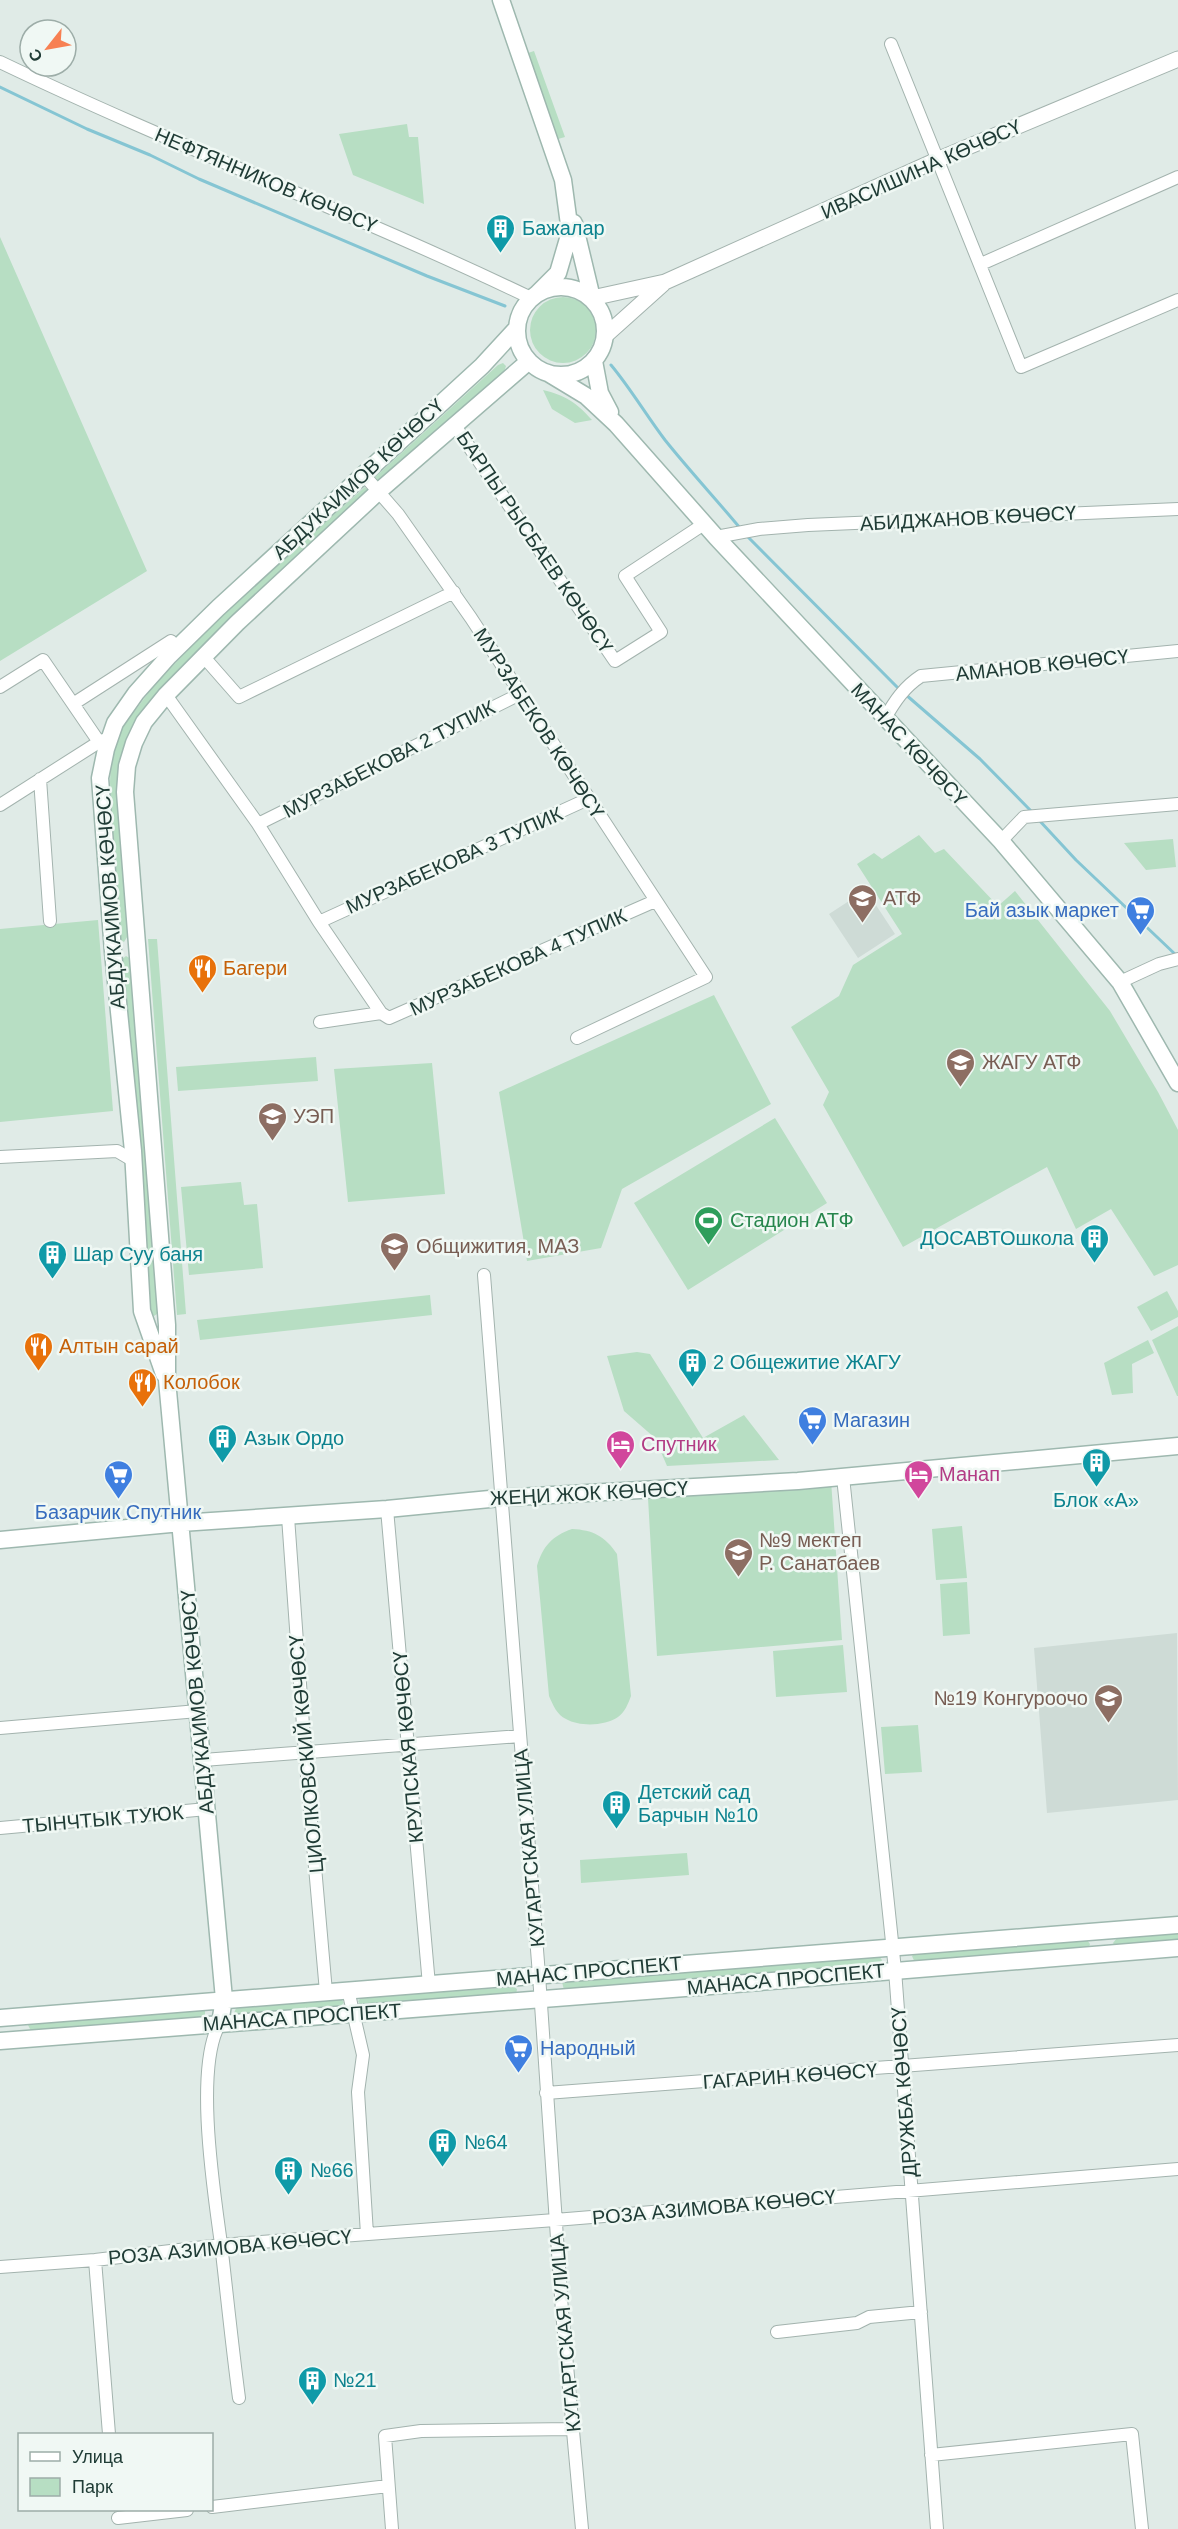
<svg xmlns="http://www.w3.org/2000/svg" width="1178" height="2529" viewBox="0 0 1178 2529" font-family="Arial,sans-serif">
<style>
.built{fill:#cedbd6}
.green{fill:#b7dec3}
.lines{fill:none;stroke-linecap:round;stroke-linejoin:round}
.stream{stroke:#85c5d3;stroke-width:3}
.minor-casing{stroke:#a3b3ae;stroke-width:14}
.tertiary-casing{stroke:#a3b3ae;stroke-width:17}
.secondary-casing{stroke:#9eb8af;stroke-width:19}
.minor{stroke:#fff;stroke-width:12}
.tertiary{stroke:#fff;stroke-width:15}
.secondary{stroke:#fff;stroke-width:16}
.labels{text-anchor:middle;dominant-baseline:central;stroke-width:5;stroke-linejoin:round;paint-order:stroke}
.street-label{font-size:20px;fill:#203c36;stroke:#f0f8f4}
.culture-label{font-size:20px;fill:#0d838f;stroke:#f0f8f4;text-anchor:start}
.education-label{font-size:20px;fill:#785e54;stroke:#f0f8f4;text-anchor:start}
.shop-label{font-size:20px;fill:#366cbe;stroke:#f0f8f4;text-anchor:start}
.food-label{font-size:20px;fill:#c56008;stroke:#f0f8f4;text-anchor:start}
.leisure-label{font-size:20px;fill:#27864d;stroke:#f0f8f4;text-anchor:start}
.hotel-label{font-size:20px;fill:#b23c85;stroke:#f0f8f4;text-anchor:start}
</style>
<rect width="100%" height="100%" fill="#e0ebe7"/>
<path class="built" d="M866,890L895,934L858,958L829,914Z
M1177,1633L1178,1800L1047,1813L1034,1648Z"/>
<path class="green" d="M534,51L565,137L558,139L528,53Z
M407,124L409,137H418L424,204L353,175L339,134Z
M0,237L147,571L0,661Z
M530 330a33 33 0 1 1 66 0a33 33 0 1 1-66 0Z
M503,363L506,366L504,372L379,482L373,479L498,365Z
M543,390C565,395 577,403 592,420L575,423L552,409Z
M365,487L369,491L367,494C311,544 255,594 202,648C173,677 132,717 121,758L129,934L124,942L120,940L118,935L110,782L111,757L122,728L155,684L237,600Z
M919,835L935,853L944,849L998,906L1015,891L1110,1011L1158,1092L1178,1130V1265L1154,1276L1111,1209L1076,1229L1047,1167L903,1247L823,1105L829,1092L791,1027L839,996L853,965L902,934L857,864L874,853L882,859Z
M1173,839L1176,867L1146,870L1124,843Z
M98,920L113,1111L0,1122V929Z
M148,939H157L186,1314L177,1315Z
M126,956L131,959L160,1312L154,1316L149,1312L121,960Z
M714,995L771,1104L622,1189L601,1248L527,1261L499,1092Z
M316,1057L318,1081L178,1091L176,1067Z
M432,1063L445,1194L348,1202L334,1069Z
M775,1118L827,1203L688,1290L634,1203Z
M241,1182L244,1205L257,1204L263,1268L189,1275L181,1187Z
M1167,1291L1178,1311V1317L1151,1331L1137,1307Z
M430,1295L432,1315L200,1340L197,1320Z
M1178,1326V1396H1177L1152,1340Z
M1148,1340L1154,1353L1132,1364L1133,1393L1112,1395L1104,1363Z
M637,1352L650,1354L703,1438L744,1415L779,1460L667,1466L655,1438L624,1411L607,1356Z
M831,1480L842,1640L657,1656L648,1498Z
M962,1526L967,1578L936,1580L932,1529Z
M572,1529C593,1530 605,1536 617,1554L631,1696C628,1704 625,1712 618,1717C605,1726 580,1727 566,1719C557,1715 553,1705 549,1696L537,1566C543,1546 552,1536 572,1529Z
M967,1582L970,1634L943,1636L940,1584Z
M843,1645L847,1692L776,1697L773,1651Z
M918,1725L922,1772L885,1774L881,1727Z
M687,1853L689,1875L581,1883L580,1860Z
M1178,1932V1942L1115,1946L1113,1943L1117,1938Z
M1087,1940L1090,1944L1088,1950L915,1963L912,1956L915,1953Z
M878,1955L882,1960L879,1966L564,1990L562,1982Z
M514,1987L517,1989L516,1995L361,2007L358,2001L361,1998Z
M341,1998L344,2003L340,2006L237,2015L234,2013L237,2006Z
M205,2009V2017L31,2031L28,2025Z"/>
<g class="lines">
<path class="stream" d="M0,87L87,129L150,155L199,179L427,276L505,306
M611,365C631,389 646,415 665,440C689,470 715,498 740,528
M746,535L900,690
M905,694L980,759L1032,812
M1038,819L1076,860L1177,956"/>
<defs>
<path id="minor" d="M891,44L1021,367L1178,300
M0,62C175,146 356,214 531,298
M981,264L1178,177
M455,426L615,661L661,632L625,576L704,524
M364,475L398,514L471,618L706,977L577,1038
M716,537L759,529L808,525L1178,509
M203,656L239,697L454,592
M0,687L43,660L99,742L109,738
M166,695L258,824L319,922L381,1013L389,1018L655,901
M73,704L171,641
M885,718C895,701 904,687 921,676L1178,651
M40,779L50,921
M0,805L99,742
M258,824L520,694
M1001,841L1024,817L1178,804
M319,922L588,799
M1120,982L1159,964L1178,959
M320,1022L381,1013
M0,1157L117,1151L134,1161
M484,1275L539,1975L562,2311L582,2529
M843,1477L895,1970L937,2529
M387,1509L429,1985
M288,1517L305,1753L326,1992
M0,1728L198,1711
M203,1760L520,1736
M0,1828L207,1809
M348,1990L363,2055L358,2092L367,2234
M220,2023C194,2067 214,2192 221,2244C227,2295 232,2346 239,2398
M546,2093L1178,2045
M95,2260L109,2434
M0,2267L95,2260L221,2245L555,2220L1178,2169
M777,2332L857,2323L869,2317L921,2312
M931,2455L1132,2434L1142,2529
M212,2507L388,2486
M118,2518L187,2510
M392,2529L385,2436L421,2431L573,2429"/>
<path id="tertiary" d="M592,298L665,282L939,159L1178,59
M605,336L663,284"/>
<path id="secondary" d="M501,0L563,180L570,232L558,273L537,294
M574,223L592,298
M517 331a44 44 0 1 1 88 0a44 44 0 1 1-88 0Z
M594,361L600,393L610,412
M548,373L586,396L616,424L716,537L1001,841L1120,982L1178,1083
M164,1374L142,1311L133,1151L113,952L100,778L106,749L115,723L136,693L169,656L218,608L482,366L517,328
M0,1540L181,1523L387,1509L500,1498L798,1481L1178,1446
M0,2018L1178,1925
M220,2023L224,1999L167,1380V1325L125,792L127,766L134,743L144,722L166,695L237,623L379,491L529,361
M0,2041L698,1987L1178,1948"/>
</defs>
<use href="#minor" class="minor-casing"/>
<use href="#tertiary" class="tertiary-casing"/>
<use href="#secondary" class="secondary-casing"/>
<use href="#minor" class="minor"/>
<use href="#tertiary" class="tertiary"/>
<use href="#secondary" class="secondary"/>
</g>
<defs>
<symbol id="building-pin" viewBox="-11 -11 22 30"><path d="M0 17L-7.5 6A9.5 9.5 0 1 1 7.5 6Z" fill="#0f9aa8" stroke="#f0f8f4"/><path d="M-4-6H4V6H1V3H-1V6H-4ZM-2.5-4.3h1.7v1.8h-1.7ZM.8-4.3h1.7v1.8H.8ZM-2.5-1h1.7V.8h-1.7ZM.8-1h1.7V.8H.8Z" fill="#fff"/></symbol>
<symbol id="university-pin" viewBox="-11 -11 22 30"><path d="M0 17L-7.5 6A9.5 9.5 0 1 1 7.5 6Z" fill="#8d6e63" stroke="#f0f8f4"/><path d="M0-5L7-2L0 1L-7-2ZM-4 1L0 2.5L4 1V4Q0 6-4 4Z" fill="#fff"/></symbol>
<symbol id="supermarket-pin" viewBox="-11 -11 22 30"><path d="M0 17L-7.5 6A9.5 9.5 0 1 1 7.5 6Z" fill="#3f7fe0" stroke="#f0f8f4"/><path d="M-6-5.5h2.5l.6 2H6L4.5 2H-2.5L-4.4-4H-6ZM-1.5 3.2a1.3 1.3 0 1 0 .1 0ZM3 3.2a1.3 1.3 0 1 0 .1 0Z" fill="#fff"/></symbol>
<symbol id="restaurant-pin" viewBox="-11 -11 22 30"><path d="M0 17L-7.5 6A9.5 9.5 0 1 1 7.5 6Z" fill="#e8710a" stroke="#f0f8f4"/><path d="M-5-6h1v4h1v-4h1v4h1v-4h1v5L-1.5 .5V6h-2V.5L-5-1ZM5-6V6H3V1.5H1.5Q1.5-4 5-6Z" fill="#fff"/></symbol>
<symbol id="stadium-pin" viewBox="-11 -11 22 30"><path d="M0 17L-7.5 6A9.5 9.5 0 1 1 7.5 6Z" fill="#2e9e5b" stroke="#f0f8f4"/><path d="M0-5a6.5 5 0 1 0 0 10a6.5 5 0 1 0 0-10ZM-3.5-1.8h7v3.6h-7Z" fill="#fff"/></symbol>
<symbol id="hotel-pin" viewBox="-11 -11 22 30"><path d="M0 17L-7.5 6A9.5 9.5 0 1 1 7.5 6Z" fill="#d1479c" stroke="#f0f8f4"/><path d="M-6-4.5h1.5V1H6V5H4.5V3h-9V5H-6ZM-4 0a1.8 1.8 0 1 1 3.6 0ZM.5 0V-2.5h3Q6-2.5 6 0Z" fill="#fff"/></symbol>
<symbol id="school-pin" viewBox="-11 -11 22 30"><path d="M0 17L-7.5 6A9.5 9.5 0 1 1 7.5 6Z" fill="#8d6e63" stroke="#f0f8f4"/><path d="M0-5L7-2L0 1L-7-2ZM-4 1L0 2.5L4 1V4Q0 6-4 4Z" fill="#fff"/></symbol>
</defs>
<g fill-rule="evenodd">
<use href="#building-pin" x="484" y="212" width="33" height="45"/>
<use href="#university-pin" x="846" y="882" width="33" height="45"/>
<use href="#supermarket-pin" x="1124" y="894" width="33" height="45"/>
<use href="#restaurant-pin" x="186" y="952" width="33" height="45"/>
<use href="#university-pin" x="944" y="1046" width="33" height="45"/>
<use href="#university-pin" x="256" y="1100" width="33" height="45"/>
<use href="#stadium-pin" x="692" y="1204" width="33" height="45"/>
<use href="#building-pin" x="1078" y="1222" width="33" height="45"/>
<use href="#university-pin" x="378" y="1230" width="33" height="45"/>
<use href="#building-pin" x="36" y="1238" width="33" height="45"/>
<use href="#restaurant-pin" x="22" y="1330" width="33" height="45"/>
<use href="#building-pin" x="676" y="1346" width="33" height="45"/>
<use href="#restaurant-pin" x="126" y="1366" width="33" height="45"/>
<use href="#supermarket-pin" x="796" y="1404" width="33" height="45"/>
<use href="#building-pin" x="206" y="1422" width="33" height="45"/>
<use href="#hotel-pin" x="604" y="1428" width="33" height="45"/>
<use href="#building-pin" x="1080" y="1446" width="33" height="45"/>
<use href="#supermarket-pin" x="102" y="1458" width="33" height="45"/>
<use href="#hotel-pin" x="902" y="1458" width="33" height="45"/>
<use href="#school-pin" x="722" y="1536" width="33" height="45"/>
<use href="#school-pin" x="1092" y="1682" width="33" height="45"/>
<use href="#building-pin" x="600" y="1788" width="33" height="45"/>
<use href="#supermarket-pin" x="502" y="2032" width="33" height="45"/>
<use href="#building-pin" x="426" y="2126" width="33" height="45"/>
<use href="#building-pin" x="272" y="2154" width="33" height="45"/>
<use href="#building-pin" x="296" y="2364" width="33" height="45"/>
</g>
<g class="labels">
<g class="street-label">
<text transform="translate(921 169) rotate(-24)">ИВАСИШИНА КӨЧӨСҮ</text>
<text transform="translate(266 180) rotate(23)">НЕФТЯННИКОВ КӨЧӨСҮ</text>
<text transform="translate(358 479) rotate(-43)">АБДУКАИМОВ КӨЧӨСҮ</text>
<text transform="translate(968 518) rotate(-3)">АБИДЖАНОВ КӨЧӨСҮ</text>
<text transform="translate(535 542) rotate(56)">БАРПЫ РЫСБАЕВ КӨЧӨСҮ</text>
<text transform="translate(1042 665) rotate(-6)">АМАНОВ КӨЧӨСҮ</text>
<text transform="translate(539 723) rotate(57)">МУРЗАБЕКОВ КӨЧӨСҮ</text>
<text transform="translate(909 744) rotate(47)">МАНАС КӨЧӨСҮ</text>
<text transform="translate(389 759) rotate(-27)">МУРЗАБЕКОВА 2 ТУПИК</text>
<text transform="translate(454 860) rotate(-24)">МУРЗАБЕКОВА 3 ТУПИК</text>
<text transform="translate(110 897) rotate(-94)">АБДУКАИМОВ КӨЧӨСҮ</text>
<text transform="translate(518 962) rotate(-24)">МУРЗАБЕКОВА 4 ТУПИК</text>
<text transform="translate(589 1493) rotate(-3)">ЖЕҢИ ЖОК КӨЧӨСҮ</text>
<text transform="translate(197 1702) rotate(-95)">АБДУКАИМОВ КӨЧӨСҮ</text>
<text transform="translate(408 1747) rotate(-95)">КРУПСКАЯ КӨЧӨСҮ</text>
<text transform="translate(306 1754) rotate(-95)">ЦИОЛКОВСКИЙ КӨЧӨСҮ</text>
<text transform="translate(103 1819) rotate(-5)">ТЫНЧТЫК ТУЮК</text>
<text transform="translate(529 1848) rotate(-95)">КУГАРТСКАЯ УЛИЦА</text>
<text transform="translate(589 1971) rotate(-5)">МАНАС ПРОСПЕКТ</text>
<text transform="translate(786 1979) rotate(-5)">МАНАСА ПРОСПЕКТ</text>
<text transform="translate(302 2017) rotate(-4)">МАНАСА ПРОСПЕКТ</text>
<text transform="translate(790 2076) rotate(-4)">ГАГАРИН КӨЧӨСҮ</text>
<text transform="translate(904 2092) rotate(-94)">ДРУЖБА КӨЧӨСҮ</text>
<text transform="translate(714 2207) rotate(-5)">РОЗА АЗИМОВА КӨЧӨСҮ</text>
<text transform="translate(230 2247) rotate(-5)">РОЗА АЗИМОВА КӨЧӨСҮ</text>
<text transform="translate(565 2333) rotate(-95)">КУГАРТСКАЯ УЛИЦА</text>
</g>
<g class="culture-label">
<text x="522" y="228">Бажалар</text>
<text x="1074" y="1238" text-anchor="end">ДОСАВТОшкола</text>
<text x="73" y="1254">Шар Суу баня</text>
<text x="713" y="1362">2 Общежитие ЖАГУ</text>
<text x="244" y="1438">Азык Ордо</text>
<text x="1096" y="1500" text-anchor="middle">Блок «А»</text>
<text x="638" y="1792">Детский сад<tspan x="638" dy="23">Барчын №10</tspan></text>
<text x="464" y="2142">№64</text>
<text x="310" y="2170">№66</text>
<text x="333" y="2380">№21</text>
</g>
<g class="education-label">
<text x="883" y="898">АТФ</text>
<text x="982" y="1062">ЖАГУ АТФ</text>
<text x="293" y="1116">УЭП</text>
<text x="416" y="1246">Общижития, МАЗ</text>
<text x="759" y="1540">№9 мектеп<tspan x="759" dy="23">Р. Санатбаев</tspan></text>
<text x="1088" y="1698" text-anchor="end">№19 Конгуроочо</text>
</g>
<g class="shop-label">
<text x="1119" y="910" text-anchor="end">Бай азык маркет</text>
<text x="833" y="1420">Магазин</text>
<text x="118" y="1512" text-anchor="middle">Базарчик Спутник</text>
<text x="540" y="2048">Народный</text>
</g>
<g class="food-label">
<text x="223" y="968">Багери</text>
<text x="59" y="1346">Алтын сарай</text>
<text x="163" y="1382">Колобок</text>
</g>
<g class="leisure-label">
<text x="730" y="1220">Стадион АТФ</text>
</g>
<g class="hotel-label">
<text x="641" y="1444">Спутник</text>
<text x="939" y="1474">Манап</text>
</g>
</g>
<rect x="18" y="2433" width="195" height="78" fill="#f0f8f4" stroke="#9dada8" stroke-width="1.5"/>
<rect x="30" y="2452" width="30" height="9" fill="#ffffff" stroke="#9dada8" stroke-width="1.5"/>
<text x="72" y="2463" font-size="18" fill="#203c36">Улица</text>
<rect x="30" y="2478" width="30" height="18" fill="#b7dec3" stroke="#9dada8" stroke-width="1.5"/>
<text x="72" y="2493" font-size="18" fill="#203c36">Парк</text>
<g transform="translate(48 48) rotate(239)"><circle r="28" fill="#f0f8f4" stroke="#9dada8" stroke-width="1.5"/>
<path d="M0-4.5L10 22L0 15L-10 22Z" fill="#f78052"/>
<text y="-9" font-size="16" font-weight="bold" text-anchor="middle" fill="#203c36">С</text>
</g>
</svg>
